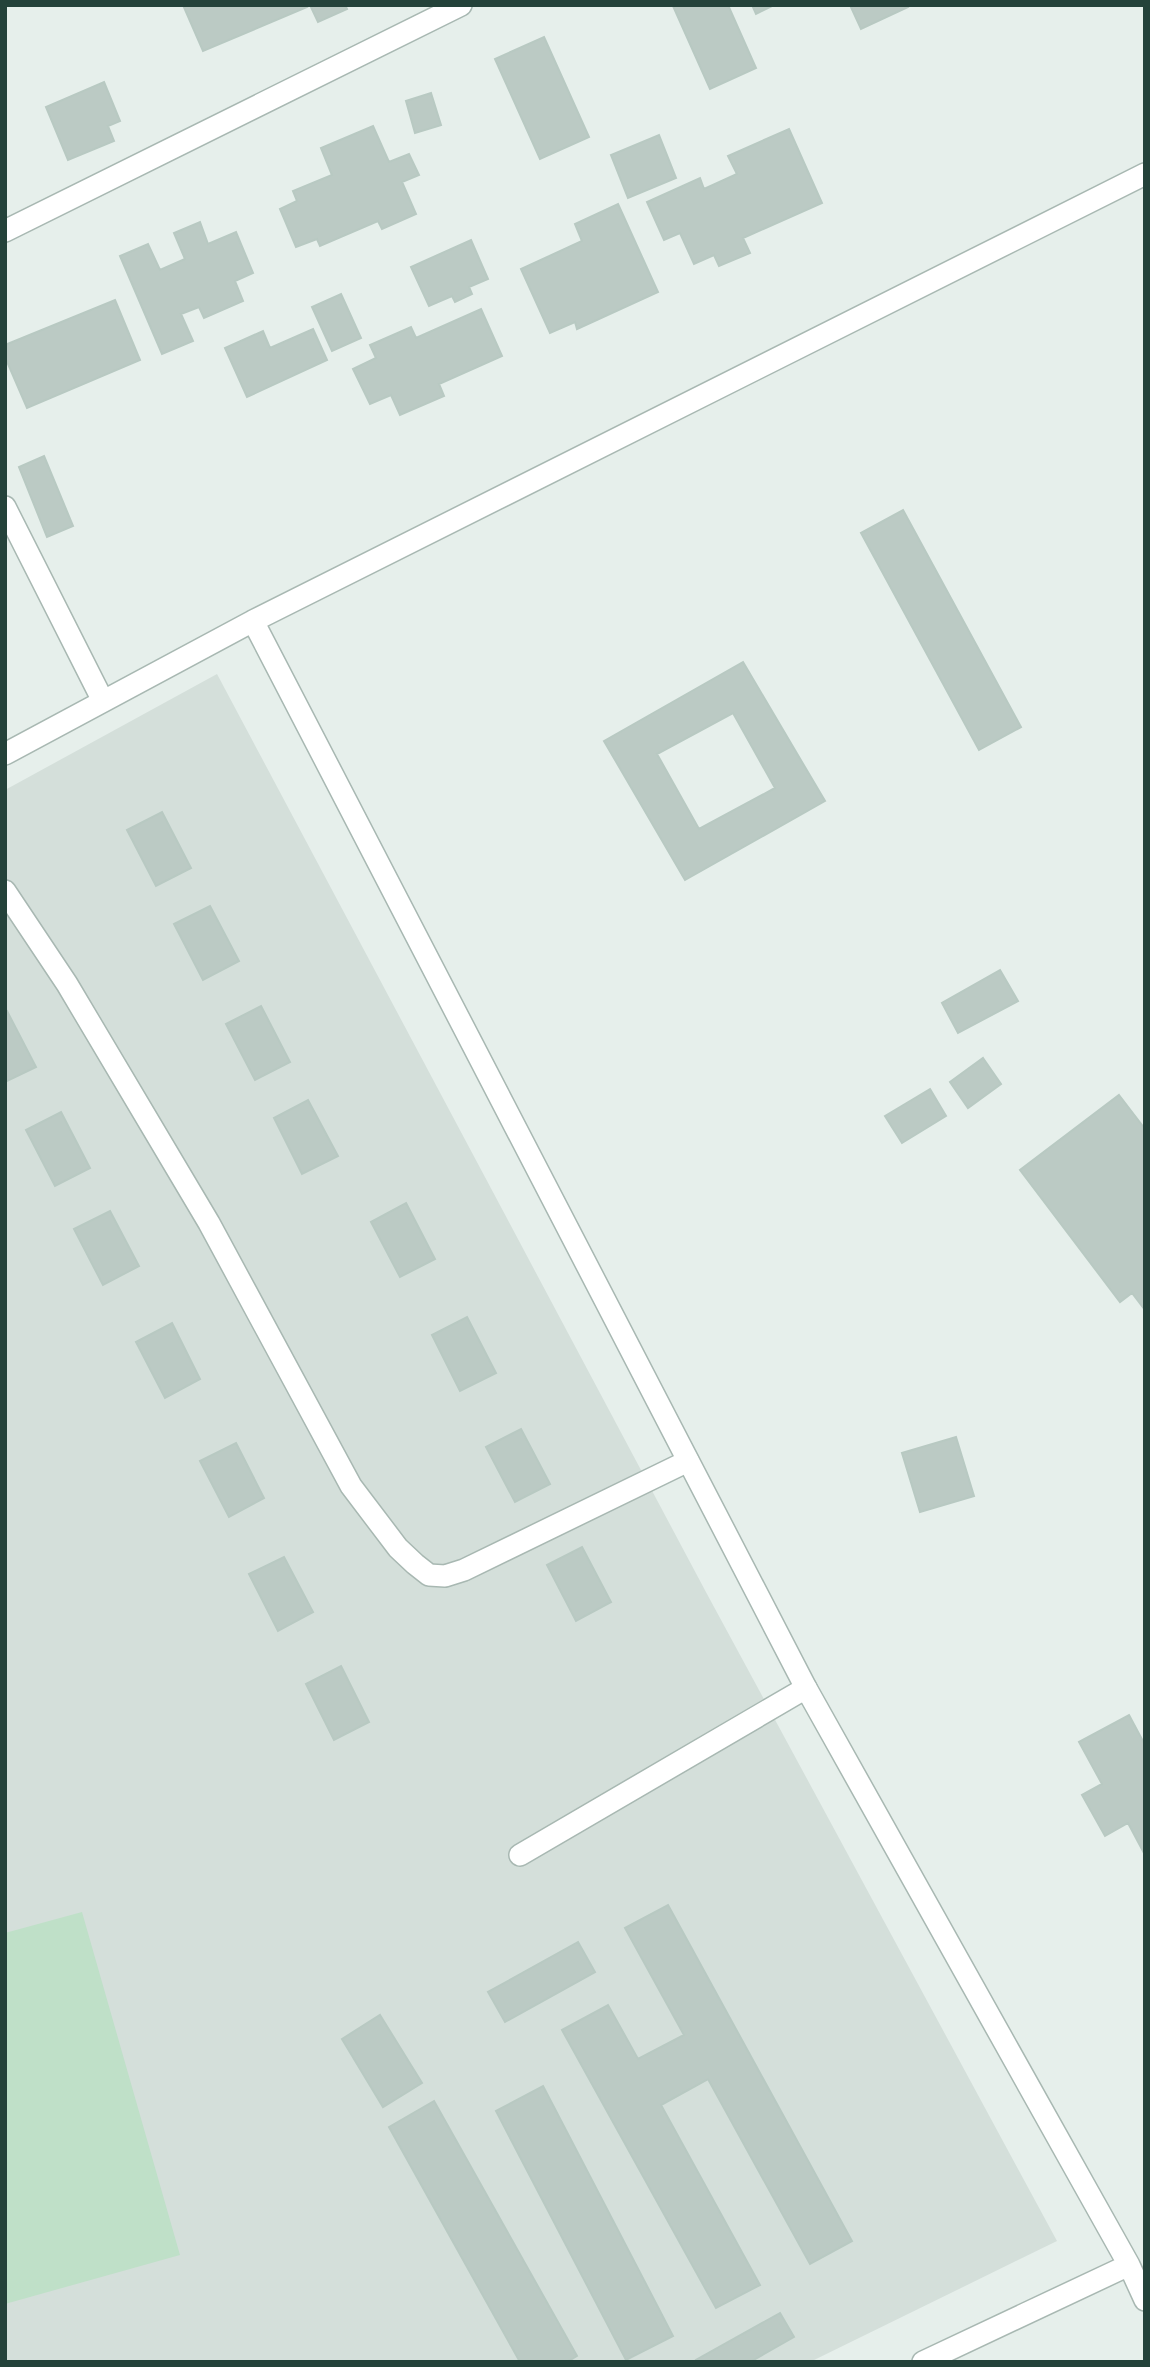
<svg xmlns="http://www.w3.org/2000/svg" width="1150" height="2367" viewBox="0 0 1150 2367" font-family="'Space Grotesk',sans-serif">
<style>
.built{fill:#d4dfda}
.green{fill:#bfe0c8}
.building{fill:#bbcac4;stroke:#b8c9c2;stroke-width:2;fill-rule:evenodd}
.lines{fill:none;stroke-linecap:round;stroke-linejoin:round}
.lane-casing{stroke:#a8b8b2;stroke-width:24}
.street-casing{stroke:#a8b8b2;stroke-width:24}
.lane{stroke:#fff;stroke-width:21}
.street{stroke:#fff;stroke-width:21}
</style>
<rect width="100%" height="100%" fill="#e6efeb"/>
<path class="built" d="M217,674L707,1594L1057,2241L810,2362H5V790Z"/>
<path class="green" d="M82,1912L180,2255L5,2304V1933Z"/>
<path class="building" d="M183,5H306L307,7L203,51Z
M310,5H345L347,9L318,22Z
M675,5H728L756,68L710,89L673,6Z
M752,5H774L756,14Z
M850,5H907L908,7L861,29Z
M544,37L589,137L540,159L495,59Z
M104,82L120,121L108,126L114,141L68,160L46,107Z
M431,93L441,125L415,133L406,101Z
M373,126L389,162L409,154L419,175L402,182L416,214L382,229L378,221L320,246L317,239L296,247L280,209L297,201L293,191L332,175L321,148Z
M789,129L822,203L743,238L750,253L719,266L714,255L694,264L680,233L664,240L647,202L700,178L704,189L737,174L728,156Z
M659,135L676,178L628,198L611,155Z
M618,204L658,292L577,329L575,322L550,333L521,269L582,241L575,224Z
M200,222L208,244L236,232L253,273L235,281L243,301L204,318L199,307L181,314L193,341L162,354L120,256L148,244L160,270L185,259L174,233Z
M471,240L488,279L469,287L472,294L455,302L452,296L429,306L411,267Z
M341,294L361,338L332,351L312,307Z
M115,300L140,360L27,408L5,357V345Z
M481,309L502,356L439,384L444,396L400,415L391,395L370,404L353,369L376,358L370,345L411,327L416,338Z
M313,329L327,360L247,397L225,348L263,331L270,348Z
M44,456L73,526L47,537L19,467Z
M903,510L1021,727L979,750L861,533Z
M743,662L825,801L685,880L604,741ZM733,713L775,788L699,829L657,754Z
M162,812L191,868L156,886L127,830Z
M210,906L239,961L203,980L174,924Z
M1000,970L1018,1001L958,1033L942,1003Z
M261,1006L290,1062L255,1080L226,1024Z
M7,1011L36,1067L5,1082V1012Z
M983,1058L1001,1084L968,1108L950,1082Z
M930,1089L946,1116L902,1143L885,1116Z
M1119,1095L1145,1129V1310L1132,1293L1120,1302L1020,1170Z
M308,1100L338,1156L302,1174L274,1118Z
M61,1112L90,1168L55,1186L26,1130Z
M406,1203L435,1259L400,1277L371,1222Z
M110,1211L139,1266L103,1285L74,1229Z
M467,1317L496,1373L460,1391L432,1335Z
M172,1323L200,1379L165,1398L136,1342Z
M521,1429L550,1484L515,1502L486,1447Z
M956,1437L974,1496L920,1512L902,1453Z
M236,1443L264,1498L229,1517L200,1461Z
M582,1547L611,1602L576,1621L547,1565Z
M284,1557L313,1612L278,1631L249,1574Z
M341,1666L369,1722L334,1740L306,1684Z
M1129,1715L1145,1745V1855L1128,1823L1105,1836L1082,1795L1102,1784L1079,1742Z
M668,1905L852,2241L810,2264L708,2079L661,2105L760,2285L716,2308L562,2030L608,2005L638,2059L684,2035L625,1928Z
M578,1942L595,1972L505,2022L488,1992Z
M380,2015L422,2083L383,2107L342,2039Z
M543,2086L673,2336L626,2360L496,2111Z
M434,2101L577,2356L567,2362H520L389,2127Z
M780,2313L794,2337L750,2362H697L696,2360Z"/>
<g class="lines">
<defs>
<path id="lane" d="M5,891L67,984L209,1223L351,1486L398,1548L415,1564L429,1575L445,1576L464,1570L688,1461
M520,1855L806,1688"/>
<path id="street" d="M5,231L461,5
M5,507L103,701
M253,621L806,1688L1129,2265L1145,2300
M5,754L253,621L1145,174
M923,2362L1129,2265"/>
</defs>
<use href="#lane" class="lane-casing"/>
<use href="#street" class="street-casing"/>
<use href="#lane" class="lane"/>
<use href="#street" class="street"/>
</g>
<rect width="1150" height="2367" fill="none" stroke="#24423a" stroke-width="14"/>
</svg>
